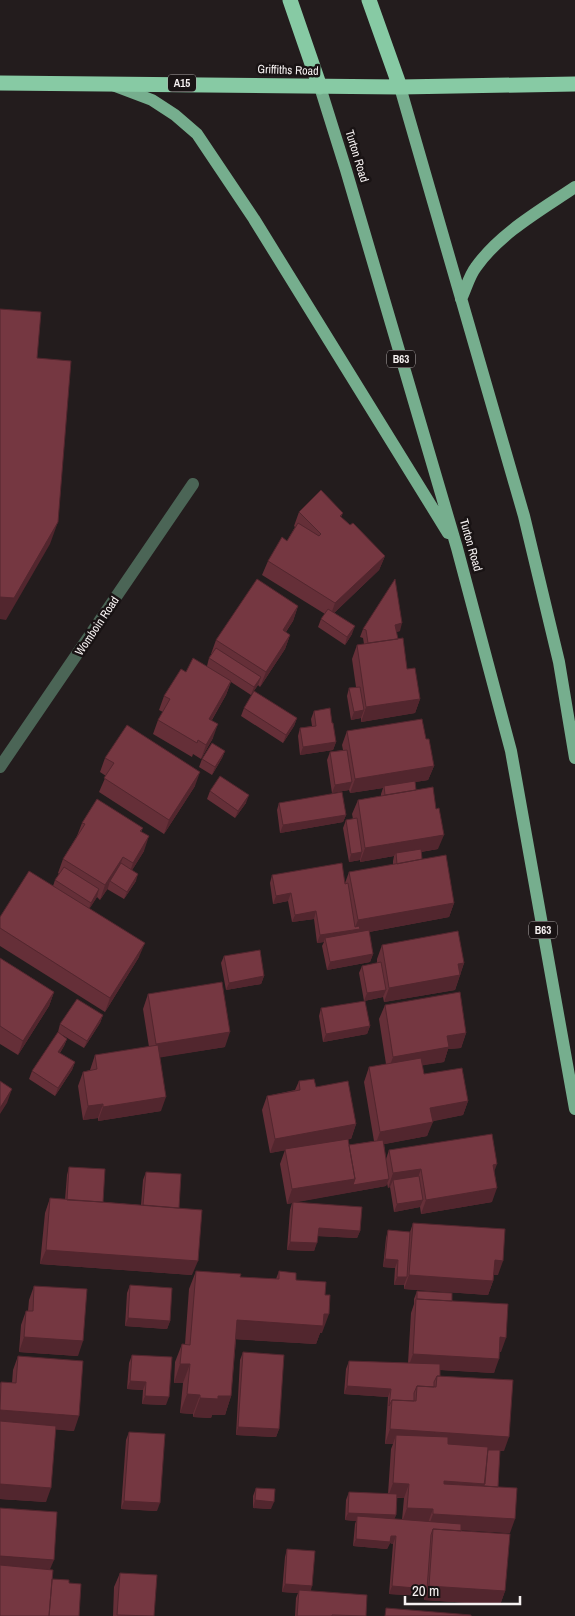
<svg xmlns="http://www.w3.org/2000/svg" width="575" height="1616" viewBox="0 0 575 1616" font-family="'Archivo Narrow',sans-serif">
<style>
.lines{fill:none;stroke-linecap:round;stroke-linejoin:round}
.minor{stroke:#4b6556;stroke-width:12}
.major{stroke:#76ae8e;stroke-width:12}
.highway{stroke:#87caa4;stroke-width:15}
.wall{fill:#652f38;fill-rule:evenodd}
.shaded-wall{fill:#52262e}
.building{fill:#753741;stroke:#52262e}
.labels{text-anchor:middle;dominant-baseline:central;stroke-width:5;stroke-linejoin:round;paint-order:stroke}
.shield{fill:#191314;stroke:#b4aeaf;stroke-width:1}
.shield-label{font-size:11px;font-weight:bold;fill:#f6f1f1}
.street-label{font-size:12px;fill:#f6f1f1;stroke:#191314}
</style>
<rect width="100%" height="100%" fill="#231c1d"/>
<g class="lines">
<path class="minor" d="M0,767L193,484"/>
<path class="major" d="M115,86L152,100L175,115L197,134L254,219L448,533
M320,87L346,170L457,548L511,751L575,1109
M400,87L524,516L559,662L575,758
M461,299C466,289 469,276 476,267C500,233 541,210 575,187"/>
<path class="highway" d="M290,0L320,87
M369,0L400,87
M0,83L400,87L575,84"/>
</g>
<path class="wall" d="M299,512L343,513L341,517L385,556L379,570L334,613L352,634L345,645L318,627L321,619L325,614L262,575L268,561L287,541L295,527L294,526Z
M298,606L293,621L286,632L290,635L285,649L260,687L258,685L251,695L231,682L226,695L212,720L213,738L201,759L193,754L192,757L153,734L158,720L163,712L159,710L164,696L207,666L209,658L212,654H211L216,640Z
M363,629L400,631L396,632L398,639L407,669L420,699L415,713L361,722V718L351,720L347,696L349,688L356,687L352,659L357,645L364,644L363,638L360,637Z
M244,708L297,718L294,726L283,743L241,716Z
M314,711L332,723L336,742L333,750L300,755L298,736L300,728L312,726L311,719Z
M347,731L426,739L434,766L428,780L415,782L416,790L438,849L421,852L422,859L454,903L449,917L369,932L373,954L370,962L327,970L322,946L324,942L317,943L314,919L292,922L288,901L273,904L270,883L272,875L345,883L349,872L393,865V861L394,856L360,862V860L349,862L343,828L346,820L353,819L352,814L358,800L381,796V794L383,788L350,793L349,790L332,793L327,760L330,752L343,750L342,745Z
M225,751L222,758L212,775L199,767L202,759Z
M105,758L195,786L164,834L99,792L106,776L100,772Z
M210,791L246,803L235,818L207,799Z
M279,803L346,815L343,822L280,833L277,810Z
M82,823L143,828L141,832L144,851L132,870L136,881L124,899L107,889L108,888L100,900L97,897L89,909L139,957L105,1012L0,946V917L53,886L55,880L59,874L58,873L63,859L77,836Z
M382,945L464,963L455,990L384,1002L383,997L364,1001L359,973L362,966L377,963V959Z
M224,956L264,976L261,984L226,990L221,963Z
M0,958L54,992L49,1006L18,1055L0,1044Z
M148,994L225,1047L160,1057L161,1111L98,1121V1118L83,1120L78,1086L83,1072L90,1070L95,1055L149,1047L143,1009Z
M385,1005L466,1033L461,1048L448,1049L444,1062L422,1065L424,1074L468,1101L463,1115L432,1121L427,1136L384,1144L386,1159L389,1150L494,1172L492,1202L421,1214L420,1207L394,1212L390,1187L388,1188L387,1183L386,1186L295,1202L360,1231L357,1238L318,1236L314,1251L287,1250L290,1210L292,1203L287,1204L280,1164L285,1150L270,1153L262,1110L267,1096L295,1090L299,1081L316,1087L356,1124L351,1139H348L349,1145L374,1141L364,1082L369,1067L386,1064L379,1019Z
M321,1008L370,1026L367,1034L323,1042L319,1016Z
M103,1015L100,1023L84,1048L59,1033L67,1039L64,1046L60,1053L75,1062L72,1070L55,1096L29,1079L32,1071L58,1032L60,1024Z
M69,1167L103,1202L141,1205L143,1180L146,1172L179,1208L192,1275L40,1264L45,1213L50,1198L65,1200L67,1175Z
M413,1223L498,1275H494L493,1281L488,1295L404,1289V1285H394L395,1268L383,1267L386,1238L388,1230L410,1232Z
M196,1271L240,1277L276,1279L279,1271L296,1280L322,1333H320L316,1344L236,1339L231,1396L225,1415H212L211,1418L193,1417V1414L180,1413L183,1383H174L175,1362L182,1344H185L189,1289Z
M130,1285L170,1321L167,1329L125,1326L127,1293Z
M34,1286L78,1356L19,1352L21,1325L26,1311H28L29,1300Z
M417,1291L452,1301L501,1352H499L494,1373L440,1370V1376L504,1451H500L498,1487L510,1533L461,1530L505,1591L500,1605L424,1600V1596L389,1594L393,1544L390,1543L387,1549L353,1546L355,1524L356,1521L345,1520L346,1500L349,1492L388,1494L391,1449L393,1444H385L388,1397L344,1394L346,1369L349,1361L408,1363L411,1313L414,1304V1299ZM397,1498H404L402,1520L394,1519L396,1515Z
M243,1352L279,1429L276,1437L236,1435L240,1360Z
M132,1355L166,1405L142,1404L143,1390L127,1389L129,1363Z
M18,1356L74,1431L55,1429L46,1502L0,1499V1384L1,1382L12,1383L13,1370Z
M129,1432L157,1511L121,1509L126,1440Z
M256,1488L271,1509L253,1508V1496Z
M287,1549L311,1591L366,1616H295L296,1598L298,1593L282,1592L285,1557Z
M120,1573L154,1616H113L114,1587Z"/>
<path class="shaded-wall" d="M58,522L50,544L6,620L0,619V597Z
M385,556L379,570L330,617L335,603Z
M298,606L293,621L277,644L283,630Z
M402,623L400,631L392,633L395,625Z
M355,626L352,634L345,645L347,637Z
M290,635L285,649L260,687L266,672Z
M261,677L258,685L251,695L254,687Z
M231,681L226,695L204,733L209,719Z
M420,699L415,713L361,722L366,707Z
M364,710L361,718L351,720L354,712Z
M297,718L294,726L283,743L286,735Z
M218,724L213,738L201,759L206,745Z
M336,742L333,750L300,755L303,747Z
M225,751L222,758L212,775L215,767Z
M434,766L428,780L384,787V786L383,788L350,793L355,779Z
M200,772L195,786L164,834L169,820Z
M352,782L349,790L332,793L335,785Z
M249,795L246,803L235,818L238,811Z
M346,815L343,822L280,833L283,825Z
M444,835L438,849L396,856V853L394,856L360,862L365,848Z
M149,836L144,851L128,877L133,863Z
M362,852L360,860L349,862L351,854Z
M123,857L118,871L110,881L108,888L100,900L105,885Z
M138,874L136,881L124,899L127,892Z
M99,889L97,897L88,911L91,903Z
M291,893L288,901L273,904L276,896Z
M454,903L449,917L358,934L325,938L324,942L317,943L320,935L354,930L358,920Z
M316,911L314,919L292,922L295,915Z
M145,943L139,957L105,1012L110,998Z
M373,954L370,962L327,970L330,962Z
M464,963L455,990L384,1002L389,988L458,964Z
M264,976L261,984L226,990L229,983Z
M386,990L383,997L364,1001L367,993Z
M54,992L49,1006L18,1055L23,1041Z
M103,1015L100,1023L84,1048L87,1041Z
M370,1026L367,1034L323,1042L326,1034Z
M230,1032L225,1047L151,1059L156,1044Z
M466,1033L461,1048L448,1049L444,1062L388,1071L393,1057L447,1036Z
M67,1039L64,1046L55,1060L58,1052Z
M75,1062L72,1070L55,1096L58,1088Z
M12,1089L7,1103L0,1114V1108Z
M166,1097L161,1111L98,1121L103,1107Z
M468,1101L463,1115L425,1123L430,1108Z
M103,1104L98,1118L83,1120L88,1106Z
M433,1122L427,1136L375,1146L380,1132Z
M356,1124L351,1139L270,1153L275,1139Z
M497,1164L492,1178L493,1165Z
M421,1169L416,1183L393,1180L390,1187L388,1188L393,1173Z
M355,1179H389L386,1186L287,1204L292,1189Z
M497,1188L492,1202L421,1214L426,1200Z
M423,1200L420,1207L394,1212L397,1204Z
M319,1228L360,1231L357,1238L316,1236Z
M290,1242L317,1243L314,1251L287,1250Z
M46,1250L198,1261L192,1275L40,1264Z
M385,1259L398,1260L395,1268L383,1267Z
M495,1260L503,1261L498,1275H490Z
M409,1275L493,1281L488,1295L404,1289Z
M397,1277H407L404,1285H394Z
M324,1314H329L322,1333H320L316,1344L230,1339L237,1320Z
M128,1318L170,1321L167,1329L125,1326Z
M24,1337L83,1341L78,1356L19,1352Z
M500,1337L506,1338L501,1352H495Z
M413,1354L499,1359L494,1373L408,1368Z
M180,1364H190L183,1383H174Z
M130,1381L146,1382L143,1390L127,1389Z
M347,1386L391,1389L388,1397L344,1394Z
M187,1394L200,1395L193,1414L180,1413Z
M145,1396L169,1397L166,1405L142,1404Z
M218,1396H231L225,1415H212L211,1418L193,1417L200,1398Z
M0,1410L79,1416L74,1431L0,1425Z
M238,1427L279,1429L276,1437L236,1435Z
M390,1429L509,1437L504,1451L396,1444V1435L393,1444H385Z
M444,1481L485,1484L495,1498L439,1495Z
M393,1483L409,1484L404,1498L388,1497Z
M0,1484L51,1488L46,1502L0,1499Z
M255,1500L274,1502L271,1509L253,1508Z
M124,1501L160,1503L157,1511L121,1509Z
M407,1508L433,1509L428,1523L402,1522Z
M348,1513L396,1515L393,1523L357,1516L356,1521L345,1520Z
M433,1514L515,1519L510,1533L428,1528Z
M391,1536H396L393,1544L390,1543L387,1549L353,1546L356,1539Z
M0,1556L54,1560L48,1574L0,1571Z
M285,1584L312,1586L310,1594L299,1590L298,1593L282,1592Z
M392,1586L427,1589L424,1596L389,1594Z
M429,1586L505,1591L500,1605L424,1600Z"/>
<path class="building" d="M0,309L41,312L37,358L71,361L58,522L14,598L0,597Z
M321,490L343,513L340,516L350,525L353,523L385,556L335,603L268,561L282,537L287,541L298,523L319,536L321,534L299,512Z
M257,579L298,606L283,630L290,635L266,672L216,640Z
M395,579L402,623L395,625L398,639L368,643L366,630L363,629Z
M328,609L355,626L347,637L321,619Z
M403,638L407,669L415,668L420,699L366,707L357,645Z
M216,648L261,677L254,687L209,658Z
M193,658L231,681L209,719L218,724L206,745L198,740L197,743L158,720L170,699L164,696L181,669L186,672Z
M360,687L364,710L354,712L349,688Z
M254,691L297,718L286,735L244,708Z
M330,708L332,723H333L336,742L303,747L300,728L316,726L314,711Z
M422,719L426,739H429L434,766L355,779L347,731Z
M127,725L200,772L169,820L104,778L114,763L105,758Z
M212,743L225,751L215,767L202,759Z
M347,750L352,782L335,785L330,752Z
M220,776L249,795L238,811L210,791Z
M415,781L416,790L385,795L384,786Z
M433,787L436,809L439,808L444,835L365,848L358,800Z
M342,792L346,815L283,825L279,803Z
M97,799L143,828L140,831L149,836L133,863L123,857L105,885L63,859L85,824L82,823Z
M357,818L362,852L351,854L346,820Z
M421,849L422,859L397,864L396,853Z
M446,855L454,903L358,920L349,872Z
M121,863L138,874L127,892L110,881Z
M342,863L345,884L348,883L355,927L359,926L360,929L320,935L316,911L295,915L291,893L276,896L272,875Z
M64,867L99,889L91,903L55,880Z
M29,871L145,943L110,998L0,928V917Z
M369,930L373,954L330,962L325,938Z
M458,931L464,963L458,964L460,975L389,988L382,945Z
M260,950L264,976L229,983L224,956Z
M0,958L54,992L23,1041L0,1026Z
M381,962L386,990L367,993L362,966Z
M222,982L230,1032L156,1044L148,994Z
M460,992L466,1033L447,1036L449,1047L393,1057L385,1005Z
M77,999L103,1015L87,1041L60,1024Z
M365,1001L370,1026L326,1034L321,1008Z
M58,1032L67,1039L58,1052L75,1062L58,1088L32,1071Z
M158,1045L166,1097L103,1107V1104L88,1106L83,1072L97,1069L95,1055Z
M421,1058L424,1074L462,1068L468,1101L430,1108L433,1122L380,1132L369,1067Z
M314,1079L316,1087L348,1081L356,1124L275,1139L267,1096L300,1090L299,1081Z
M0,1081L12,1089L0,1108Z
M492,1134L497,1164L493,1165L497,1188L426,1200L421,1169L393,1173L389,1150Z
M348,1139L355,1179L292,1189L285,1149Z
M383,1140L389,1179L353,1185L355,1179L349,1145Z
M69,1167L105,1169L103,1202L67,1200Z
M146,1172L181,1174L179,1208L143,1205Z
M419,1176L423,1200L397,1204L393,1180Z
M50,1198L202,1210L198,1261L46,1250Z
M293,1202L362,1207L360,1231L319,1228L317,1243L290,1242Z
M413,1223L505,1229L503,1261L495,1260L493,1281L409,1275Z
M388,1230L410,1232L407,1277H397L398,1260L385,1259Z
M196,1271L241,1274L240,1277L279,1279V1271L296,1273V1280L326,1282L325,1295H330L329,1314H324L323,1326L237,1320L231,1396H218V1399L200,1398V1395L187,1394L190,1364H180L182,1344L190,1345Z
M130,1285L172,1288L170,1321L128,1318Z
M34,1286L87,1289L83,1341L24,1337L26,1311H33Z
M417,1291L452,1293V1301L417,1299Z
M416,1299L508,1304L506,1338L500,1337L499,1359L413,1354Z
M243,1352L284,1355L279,1429L238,1427Z
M132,1355L172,1357L169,1397L145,1396L146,1382L130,1381Z
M18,1356L83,1361L79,1416L0,1410L1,1382L16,1383Z
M349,1361L440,1364V1376H437L434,1382V1387L417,1386L414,1393V1401L392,1400L389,1406L391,1389L347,1386Z
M437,1376L513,1380L509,1437L390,1429L392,1400L416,1401L417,1386L436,1387Z
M0,1421L56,1426L51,1488L0,1484Z
M129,1432L165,1434L160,1503L124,1501Z
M396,1435L448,1437V1444L488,1447L485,1484L444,1481V1484L517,1488L515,1519L433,1514V1509L407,1508L409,1484L393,1483Z
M488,1450H500L498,1487L484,1486Z
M256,1488L275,1489L274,1502L255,1500Z
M349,1492L397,1494L396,1515L348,1513Z
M0,1508L57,1512L54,1560L0,1556Z
M357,1516L461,1524V1531L433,1529L431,1535L427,1589L392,1586L396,1536H391L390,1542L356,1539Z
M433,1529L510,1534L505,1591L429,1586Z
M287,1549L315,1551L312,1586L285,1584Z
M0,1565L53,1570L49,1616H0Z
M120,1573L157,1575L154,1616L117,1615Z
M52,1579L69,1580V1583L81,1584L79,1616H49Z
M299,1590L367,1595L366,1616L332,1615V1616H297Z
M386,1608L471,1615V1616H385Z"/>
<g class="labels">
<g class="shield">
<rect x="168" y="74.5" width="28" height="17" rx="4"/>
<rect x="387" y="350.5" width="28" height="17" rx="4"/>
<rect x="529" y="921.5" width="28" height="17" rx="4"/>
</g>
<g class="shield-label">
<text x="182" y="83">A15</text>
<text x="401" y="359">B63</text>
<text x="543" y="930">B63</text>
</g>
<g class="street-label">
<text transform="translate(288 70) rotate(2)">Griffiths Road</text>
<text transform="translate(357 156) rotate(73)">Turton Road</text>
<text transform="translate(471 545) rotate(74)">Turton Road</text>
<text transform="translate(97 626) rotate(-56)">Womboin Road</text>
</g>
</g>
<path d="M405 1596v8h115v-8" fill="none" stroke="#f6f1f1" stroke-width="2.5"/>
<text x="412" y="1596" font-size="15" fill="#f6f1f1" stroke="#191314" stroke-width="4" paint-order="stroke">20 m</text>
</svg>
